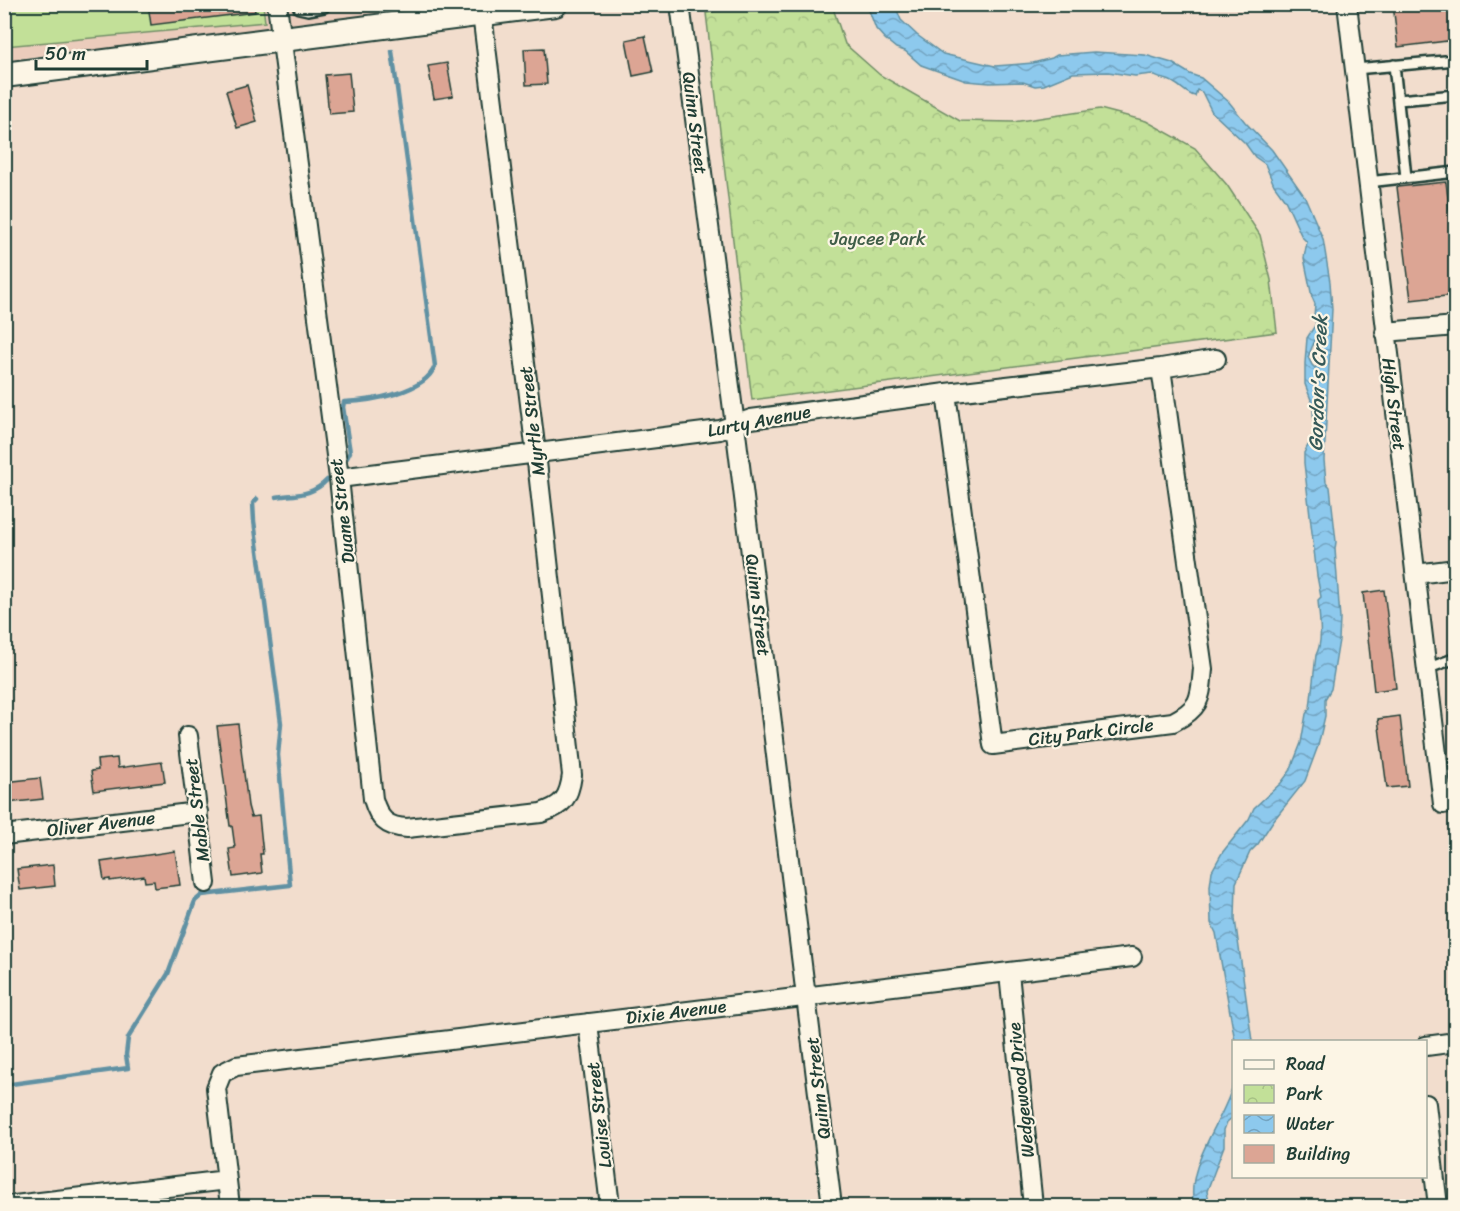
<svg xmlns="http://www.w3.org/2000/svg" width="1460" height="1211" viewBox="0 0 1460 1211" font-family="Sriracha,sans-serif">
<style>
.built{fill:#ebccbc}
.green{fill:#c2e098;stroke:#708e66;stroke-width:1.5}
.park{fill:url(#park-crowns);stroke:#708e66;stroke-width:1.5}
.water{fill:url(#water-waves);stroke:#6191a3;stroke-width:1.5;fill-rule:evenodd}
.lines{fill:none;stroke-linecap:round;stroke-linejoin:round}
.stream{stroke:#6191a3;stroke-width:4.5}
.building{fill:#dca594;stroke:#1f3d34;stroke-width:1.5}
.service-casing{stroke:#1f3d34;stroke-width:14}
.minor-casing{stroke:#1f3d34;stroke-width:22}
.secondary-casing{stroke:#1f3d34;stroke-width:28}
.service{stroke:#fcf5e5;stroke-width:9}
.minor{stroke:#fcf5e5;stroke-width:18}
.secondary{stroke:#fcf5e5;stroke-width:24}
.labels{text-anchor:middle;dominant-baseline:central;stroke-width:4.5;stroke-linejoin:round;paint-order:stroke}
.street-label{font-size:18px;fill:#1f3d34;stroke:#fcf5e5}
.park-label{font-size:18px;fill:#405e48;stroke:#fcf5e5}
.water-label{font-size:20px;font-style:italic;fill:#355959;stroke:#fcf5e5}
</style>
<defs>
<pattern id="park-crowns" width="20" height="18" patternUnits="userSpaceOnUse" patternTransform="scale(1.5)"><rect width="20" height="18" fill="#c2e098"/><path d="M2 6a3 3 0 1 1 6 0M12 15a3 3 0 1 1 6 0" fill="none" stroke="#a6c184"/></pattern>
<pattern id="water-waves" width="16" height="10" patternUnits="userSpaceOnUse" patternTransform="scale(1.5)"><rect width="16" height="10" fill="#8dc9ed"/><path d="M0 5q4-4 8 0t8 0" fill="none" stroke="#73a4c1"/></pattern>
</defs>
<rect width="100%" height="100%" fill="#f2ddcd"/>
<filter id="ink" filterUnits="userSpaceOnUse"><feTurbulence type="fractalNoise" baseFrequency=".0167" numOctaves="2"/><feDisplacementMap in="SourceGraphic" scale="12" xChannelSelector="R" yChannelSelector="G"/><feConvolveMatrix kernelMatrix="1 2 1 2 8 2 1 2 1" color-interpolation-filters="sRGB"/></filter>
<g filter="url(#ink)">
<path class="built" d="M4,5H451L241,33L5,60Z"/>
<path class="green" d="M5,5H263L265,22L5,46Z"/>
<path class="park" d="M748,4L832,5L845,44L880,75L960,121L1013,122L1100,109L1146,121L1195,148L1227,185L1260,235L1271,280L1277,332L752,400L706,13Z"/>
<path class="water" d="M867,5H895L901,20L917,35L943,54L995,66L1033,63L1052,58L1057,55L1094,52L1145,55L1172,63L1190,74L1201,78L1229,102L1245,122L1272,150L1305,197L1323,239L1330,282L1332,309L1324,460L1326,482L1330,487L1336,542L1335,549L1340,619L1339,640L1331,689L1325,699V716L1318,746L1305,781L1273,821L1258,844L1250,852L1236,883L1235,919L1252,1041H1235L1216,933L1211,923L1210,886L1212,871L1222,853L1249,819L1254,808L1281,783L1290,771L1301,743L1306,714L1310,708L1316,655C1324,640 1319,616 1318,600L1321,597L1317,576L1304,463V453L1314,434L1313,405L1305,384V363L1307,338L1316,324L1314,317L1315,304L1312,297L1304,258L1307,242L1302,237L1285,200L1274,185L1265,164L1255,157L1245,143L1212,112L1202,92L1197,90L1195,96C1186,94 1182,87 1174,83C1167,78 1159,80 1152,74L1135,76L1108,72L1073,73L1044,85L1035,86L1023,82L990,83L966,81L921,65L905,51L896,48L885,39L876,29ZM1315,340L1318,344L1322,360L1315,368L1312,365L1308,357Z
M1233,1085V1117L1227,1122L1224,1130V1146L1207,1191L1210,1206H1194C1185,1165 1223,1122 1233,1085Z"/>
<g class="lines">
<path class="stream" d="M347,458L350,452L343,407L344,402C370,401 425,393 435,366L392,51
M276,497C296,494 312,496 327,480
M4,1085L128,1068L126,1055L128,1038L168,974L195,901L202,895L290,885L278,755L281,723L254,521L253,503L257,499"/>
</g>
<path class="building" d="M148,4H254L255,12L151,25Z
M1393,4H1455V40L1398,47Z
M645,36L653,72L633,76L626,40Z
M544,48L547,84L526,85L524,49Z
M447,63L453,96L434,99L428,66Z
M349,73L353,112L329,114L325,75Z
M247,85L257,122L237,128L226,91Z
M1446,182L1455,256V295L1411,300L1397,187Z
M1384,590L1396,688L1374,691L1363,593Z
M1400,716L1408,786L1387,788L1378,719Z
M238,724L248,806L251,817L259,816L263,854H260L262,873L233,877L229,849L235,848L232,826H230L217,726Z
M117,758L118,768L162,762L165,782L94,791L91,771L98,770L97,760Z
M40,778L43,799L7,803L5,782Z
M175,851L180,885L155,888L154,881L145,882L144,876L110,881V879L104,880L101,862Z
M53,865L55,886L20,890L17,869Z"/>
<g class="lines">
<defs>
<path id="service" d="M298,4L299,8L308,10L324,7
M1394,65L1406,177
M1355,69L1456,60
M1398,100L1456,95
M1368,182L1456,172
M4,510V518
M1426,669L1456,658"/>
<path id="minor" d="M277,4L339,478L373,799C379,819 386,827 407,828L541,813C563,806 569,798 572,775L536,453L482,14
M680,4L735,425L832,1206
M1347,4L1443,804L1456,802
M1385,332L1456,326
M946,393L993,745L1173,722C1202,707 1200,698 1203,669L1161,368
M339,478L720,430L751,419L946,393L1161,368L1216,359
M1416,574L1456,569
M188,736L206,883
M4,835L198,812
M1009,973L1033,1206
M588,1023L610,1206
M1426,1046L1456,1042
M1426,1104L1438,1206
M6,1206L227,1180
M230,1206L216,1088L222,1073L236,1066L1132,957"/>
<path id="secondary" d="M4,75L555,4"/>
</defs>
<use href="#service" class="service-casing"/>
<use href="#minor" class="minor-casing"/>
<use href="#secondary" class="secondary-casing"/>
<use href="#service" class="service"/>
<use href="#minor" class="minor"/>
<use href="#secondary" class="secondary"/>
</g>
</g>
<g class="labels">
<g class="street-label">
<text transform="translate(695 123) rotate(83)">Quinn Street</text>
<text transform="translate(1394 404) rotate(83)">High Street</text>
<text transform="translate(532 421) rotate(-97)">Myrtle Street</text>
<text transform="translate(759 421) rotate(-11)">Lurty Avenue</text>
<text transform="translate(342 511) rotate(-97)">Duane Street</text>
<text transform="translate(758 605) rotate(83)">Quinn Street</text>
<text transform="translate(1091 732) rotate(-7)">City Park Circle</text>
<text transform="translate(197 810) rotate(-97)">Mable Street</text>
<text transform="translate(101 824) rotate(-7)">Oliver Avenue</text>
<text transform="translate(676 1012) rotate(-7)">Dixie Avenue</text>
<text transform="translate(818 1088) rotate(-97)">Quinn Street</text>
<text transform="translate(1021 1090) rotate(-96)">Wedgewood Drive</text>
<text transform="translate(599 1115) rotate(-97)">Louise Street</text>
</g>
<g class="park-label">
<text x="878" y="239">Jaycee Park</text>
</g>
<g class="water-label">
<text transform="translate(1318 383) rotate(-88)">Gordon's Creek</text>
</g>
</g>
<rect width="1460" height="1211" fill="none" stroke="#fcf5e5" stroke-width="24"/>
<rect x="12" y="12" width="1436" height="1187" fill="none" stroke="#1f3d34" stroke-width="2" filter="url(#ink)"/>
<rect x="1232" y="1040" width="195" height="138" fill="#fcf5e5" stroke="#a4ab9e" stroke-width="1.5"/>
<rect x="1244" y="1060" width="30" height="9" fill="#fcf5e5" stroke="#a4ab9e" stroke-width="1.5"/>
<text x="1286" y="1070" font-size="18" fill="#1f3d34">Road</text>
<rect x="1244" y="1085" width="30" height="18" fill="url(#park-crowns)" stroke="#a4ab9e" stroke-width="1.5"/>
<text x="1286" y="1100" font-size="18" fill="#1f3d34">Park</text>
<rect x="1244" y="1115" width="30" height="18" fill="url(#water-waves)" stroke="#a4ab9e" stroke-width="1.5"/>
<text x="1286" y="1130" font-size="18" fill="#1f3d34">Water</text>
<rect x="1244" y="1145" width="30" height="18" fill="#dca594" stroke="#a4ab9e" stroke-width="1.5"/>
<text x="1286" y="1160" font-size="18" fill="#1f3d34">Building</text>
<path d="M36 60v9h111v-9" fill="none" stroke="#1f3d34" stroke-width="3"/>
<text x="45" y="60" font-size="18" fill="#1f3d34" stroke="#fcf5e5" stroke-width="4.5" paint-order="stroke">50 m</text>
</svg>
